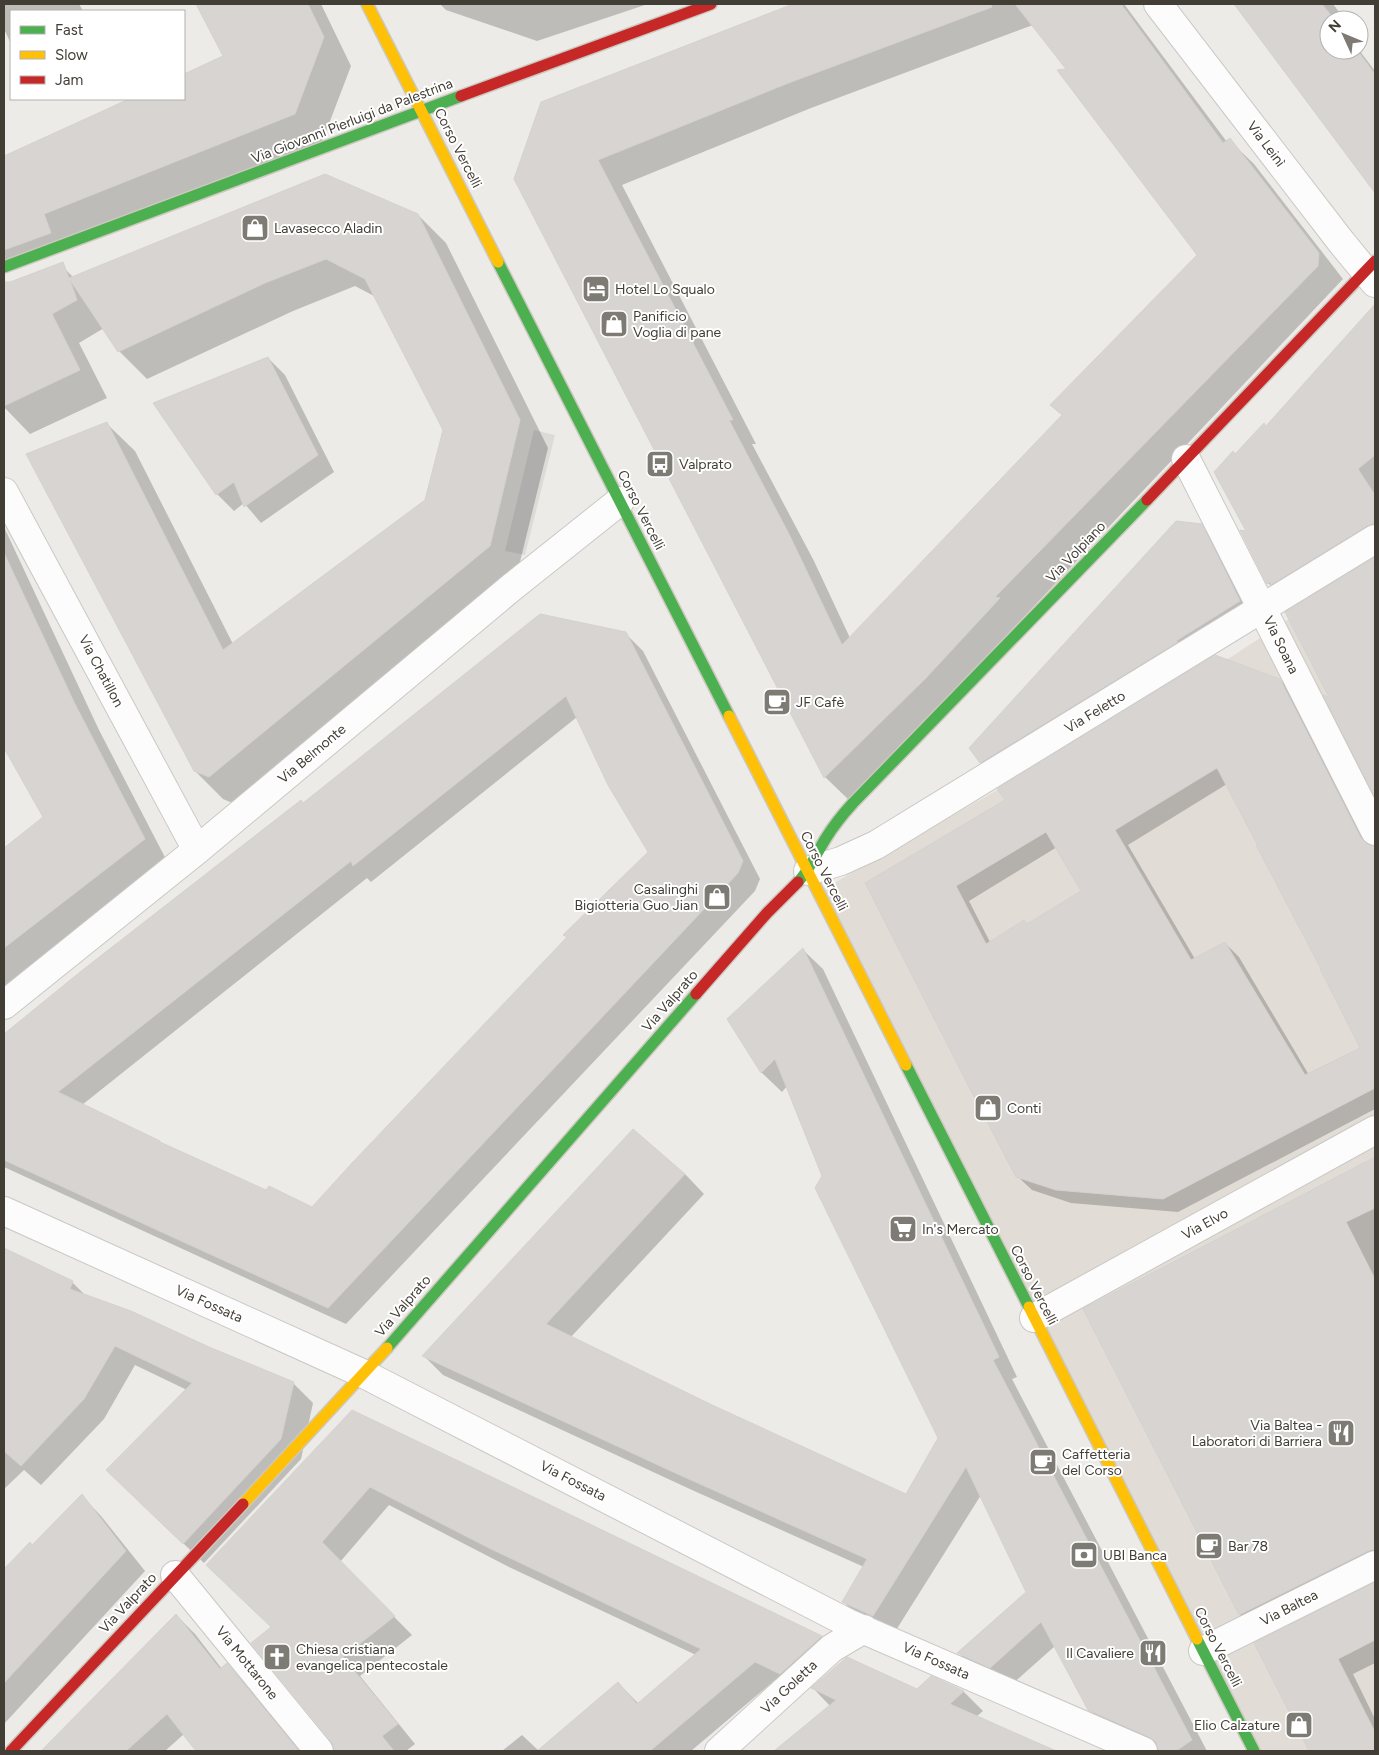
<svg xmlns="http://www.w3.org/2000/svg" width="1379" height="1755" viewBox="0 0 1379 1755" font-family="Figtree,sans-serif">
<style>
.residential{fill:#e1ddd6}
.parking{fill:#dddad8}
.shadow{fill:#0003;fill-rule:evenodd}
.building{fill:#d7d4d1;stroke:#d5d2ce;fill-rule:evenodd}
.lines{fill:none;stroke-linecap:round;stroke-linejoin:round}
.street-casing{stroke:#cac8c4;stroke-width:30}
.fast-casing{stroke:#ccc8bf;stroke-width:14}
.slow-casing{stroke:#ccc8bf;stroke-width:14}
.jam-casing{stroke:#ccc8bf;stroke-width:14}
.street{stroke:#fcfcfc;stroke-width:28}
.fast{stroke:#4caf50;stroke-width:11}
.slow{stroke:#ffc107;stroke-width:11}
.jam{stroke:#c62828;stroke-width:11}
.labels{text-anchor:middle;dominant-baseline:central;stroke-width:4;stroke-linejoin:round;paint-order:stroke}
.street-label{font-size:14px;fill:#423d35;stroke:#fff}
.poi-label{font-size:14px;fill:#423d35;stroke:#fff;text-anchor:start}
</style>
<rect width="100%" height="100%" fill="#edebe8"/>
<path class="residential" d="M1375,567V1751H1258L820,891L1231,657L1292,617Z"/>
<path class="parking" d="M534,430L555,435L525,555L505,551Z"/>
<path class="shadow" d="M4,4H79L83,11H11V44L4,29Z
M197,4H321L351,66L322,142L4,269V158L132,99H184V75L224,57Z
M440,4H648L537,41L446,10Z
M797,4H1124L1227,142L1229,140L1254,164L1343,279L850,801L825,777L515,179L761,17ZM1033,25L1068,70L1199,255L1063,416L850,638L814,561L752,444H756L622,185L811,108Z
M1236,4H1333L1345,20H1329V50H1359L1375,71V188Z
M418,215L446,243L548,448L517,574L237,805L223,799L195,771L106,423L135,451L233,644L426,501L444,430L376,297L355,286L293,311L147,379L119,351L104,328L79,343L107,398L30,434L4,407V295L64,268L73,277Z
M1362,320L1375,333V543L1282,597L1268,583L1249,533L1235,455L1266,427Z
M268,358L285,375L334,472L261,523L244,503L234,511L217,494Z
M1201,526L1216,540L1254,615L995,776L981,762Z
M4,527L99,730L169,865L4,992V850L45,818L4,745Z
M1375,559V794L1326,697L1331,699L1287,613Z
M625,633L643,651L760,879L755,891L346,1324L4,1167V1036L174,900L304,804ZM577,717L650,852L565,935L568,938L312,1209L267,1192L163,1145L82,1105L367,878L371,882Z
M1280,680L1294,695L1372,847L1375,848V1109L1178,1212L1071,1203L1032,1190L1017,1176L867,884ZM1227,784L1323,969L1362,1048L1309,1075L1239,957L1225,943L1195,959L1128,845ZM1057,847L1083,891L1028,925L1024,921L990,942L969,901Z
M803,950L823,969L1017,1377L1012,1379L1207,1751H1159L1109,1729L1089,1709L1055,1646L1010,1686L978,1673L959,1653L1027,1592L981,1495L893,1635L863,1622L844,1602L864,1567L692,1490L443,1375L424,1356L685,1174L704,1194L570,1338L709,1405L907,1496L940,1438L824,1176L787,1086L782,1092L762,1073L728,1019Z
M1375,1158V1570L1256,1630L1240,1615L1085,1309Z
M4,1250L72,1282L86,1296L293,1383L313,1403L301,1459L204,1563L127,1490L187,1390L135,1365L104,1419L41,1485L24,1470L4,1489Z
M352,1412L821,1637L840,1656L800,1692L775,1680L691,1751H539L618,1683L639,1704L696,1655L509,1567L389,1505L340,1562L412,1635L360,1676L415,1744L406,1751H335L336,1749L272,1627Z
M82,1496L101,1516L145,1571L4,1724V1571L30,1544L32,1546Z
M1375,1584V1663L1353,1674L1375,1719V1751H1310L1255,1644Z
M176,1615L195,1634L222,1669L227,1665L246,1684L301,1751H198L184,1734L165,1751H43Z
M932,1678L964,1692L983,1711L976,1717L1057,1751H776L830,1706L813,1688L917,1690Z
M522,1735L539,1751H502Z"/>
<path class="building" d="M196,4H308L324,37L295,114L44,214L51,233L4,250V156L129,99H184V74L223,56Z
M793,4H991L992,7L786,84L598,160L733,420H729L790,536L842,645L1062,415L1050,405L1197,255L1057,70L1066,69L1015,4H1121L1223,143L1230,138L1319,253L1318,266L995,597L1000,598L926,678L824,778L514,179L541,102Z
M1234,4H1322L1335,20H1329V50H1357L1375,74V193Z
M325,174L418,214L520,420L490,546L209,777L194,771L26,454L107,422L223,650L425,500L443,430L365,279L326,259L265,283L118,352L70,280L77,300L52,314L80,370L4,406V282H10L63,262L69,278Z
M1375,304V455L1358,469L1375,495V523L1367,526L1271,585L1270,582L1267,584L1240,530L1246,531L1214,472L1233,451L1235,454L1264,423L1266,426Z
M268,357L318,455L244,507L234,482L216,495L153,403Z
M1176,521L1202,524L1240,601L1176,641L1178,642L980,763L969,748Z
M4,553L75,704L145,839L4,948V848L43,817L4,748Z
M1375,557V797L1323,695L1329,697L1285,612Z
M540,614L626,632L743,861L738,873L328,1308L4,1160V1034L80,972L301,800L303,803ZM566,696L608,785L648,852L563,935L567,937L352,1163L312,1207L269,1186L266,1190L160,1142V1141L58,1092L351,861L353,866Z
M1215,655L1280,679L1361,838L1367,844L1375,846V1088L1163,1199L1056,1190L1016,1177L971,1091L865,883L1005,800L997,789ZM1217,768L1257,844L1256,845L1321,969H1320L1360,1048L1305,1075L1225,942L1191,960L1115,830ZM1046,832L1081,891L1027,924L1024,920L986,944L956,886Z
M803,948L999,1357L993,1360L1192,1740L1176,1751H1158L1156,1742L1149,1737L1088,1710L1041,1622L990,1668L957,1653L1026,1592L966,1467L873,1616L842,1602L867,1559L671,1471L422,1356L633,1129L685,1174L546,1324L710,1404L906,1494L938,1438L815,1188L822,1176L775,1059L761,1073L727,1019Z
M1375,1157V1208L1346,1222L1375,1279V1549L1368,1551L1239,1615L1083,1309Z
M4,1248L73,1281L70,1289L131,1311L209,1347L294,1382L281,1439L183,1544L106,1470L192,1383L115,1346L84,1399L21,1466L4,1451Z
M352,1410L517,1489L822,1636L780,1674L755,1662L650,1751H537L618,1682L637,1704L701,1649L489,1548L370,1487L322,1542L395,1616L343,1657L398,1724L382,1736L394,1751H334L331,1741L251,1643L271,1627L206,1565Z
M82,1494L126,1551L4,1683V1569L30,1542L32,1545Z
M1375,1582V1640L1338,1659L1375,1732V1751H1309L1254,1643Z
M176,1614L220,1669L227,1663L299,1751H196L167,1714L126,1751H41Z
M847,1657L917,1689L931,1676L964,1691L950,1704L1056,1751H774L836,1700L811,1688Z"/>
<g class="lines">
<defs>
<path id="street" d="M1158,4L1342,243L1375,283
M1186,459L1375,831
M4,492L197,850
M808,871L841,861L876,845L1375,539
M4,1005L197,850L512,587L620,501
M4,1211L364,1374L848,1623L1143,1751
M1034,1318L1375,1130
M175,1575L319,1751
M1203,1651L1375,1565
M719,1751L832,1648L864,1629"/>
<path id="fast" d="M498,262L729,716
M4,267L461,96
M798,882C811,868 816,854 826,838C834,825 843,814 853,803L1147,500
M906,1065L1029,1307
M387,1348L696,994
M1197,1639L1254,1751"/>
<path id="slow" d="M367,4L498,262
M729,716L906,1065
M1029,1307L1197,1639
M243,1504L387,1348"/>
<path id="jam" d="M461,96L711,4
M1147,500L1375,261
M696,994L767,913L798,882
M11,1751L243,1504"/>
</defs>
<use href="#street" class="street-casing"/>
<use href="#fast" class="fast-casing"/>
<use href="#slow" class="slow-casing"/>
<use href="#jam" class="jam-casing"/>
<use href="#street" class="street"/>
<use href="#fast" class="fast"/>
<use href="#slow" class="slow"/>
<use href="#jam" class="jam"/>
</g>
<defs>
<symbol id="shop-square" viewBox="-11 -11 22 22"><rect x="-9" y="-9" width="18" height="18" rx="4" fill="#7e7a74" stroke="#fff"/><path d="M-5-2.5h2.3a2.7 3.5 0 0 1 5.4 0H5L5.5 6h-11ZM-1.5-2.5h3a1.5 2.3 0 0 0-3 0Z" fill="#fff"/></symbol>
<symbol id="hotel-square" viewBox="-11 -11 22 22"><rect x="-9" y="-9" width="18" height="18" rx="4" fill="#7e7a74" stroke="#fff"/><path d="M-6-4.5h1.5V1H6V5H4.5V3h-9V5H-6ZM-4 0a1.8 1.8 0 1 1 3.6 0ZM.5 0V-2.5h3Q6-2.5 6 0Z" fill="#fff"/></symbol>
<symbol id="bus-square" viewBox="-11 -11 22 22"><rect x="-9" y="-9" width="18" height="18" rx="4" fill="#7e7a74" stroke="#fff"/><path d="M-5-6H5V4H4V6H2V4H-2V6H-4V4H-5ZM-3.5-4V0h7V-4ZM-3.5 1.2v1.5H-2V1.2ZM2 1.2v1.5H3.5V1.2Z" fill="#fff"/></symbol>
<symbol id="cafe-square" viewBox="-11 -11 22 22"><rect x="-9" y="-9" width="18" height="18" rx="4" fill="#7e7a74" stroke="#fff"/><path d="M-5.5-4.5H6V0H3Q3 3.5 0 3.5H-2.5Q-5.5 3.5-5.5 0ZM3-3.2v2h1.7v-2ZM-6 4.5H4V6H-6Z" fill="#fff"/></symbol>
<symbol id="supermarket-square" viewBox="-11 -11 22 22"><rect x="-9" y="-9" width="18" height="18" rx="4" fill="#7e7a74" stroke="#fff"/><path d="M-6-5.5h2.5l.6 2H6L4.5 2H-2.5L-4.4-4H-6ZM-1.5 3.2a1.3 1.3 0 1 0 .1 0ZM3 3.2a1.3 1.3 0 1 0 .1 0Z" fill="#fff"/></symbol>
<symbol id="restaurant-square" viewBox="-11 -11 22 22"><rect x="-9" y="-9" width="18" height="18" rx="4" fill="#7e7a74" stroke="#fff"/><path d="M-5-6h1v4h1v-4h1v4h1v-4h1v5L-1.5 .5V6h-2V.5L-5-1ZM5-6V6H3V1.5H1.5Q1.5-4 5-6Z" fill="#fff"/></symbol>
<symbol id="bank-square" viewBox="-11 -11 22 22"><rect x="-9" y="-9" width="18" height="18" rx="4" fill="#7e7a74" stroke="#fff"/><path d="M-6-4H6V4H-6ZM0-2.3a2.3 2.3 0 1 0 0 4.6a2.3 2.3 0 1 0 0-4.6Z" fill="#fff"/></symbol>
<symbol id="church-square" viewBox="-11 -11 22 22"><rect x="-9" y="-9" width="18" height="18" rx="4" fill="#7e7a74" stroke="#fff"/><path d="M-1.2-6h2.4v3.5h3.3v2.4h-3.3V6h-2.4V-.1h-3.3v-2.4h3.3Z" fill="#fff"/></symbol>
</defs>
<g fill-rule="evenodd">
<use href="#shop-square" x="239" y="212" width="32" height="32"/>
<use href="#hotel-square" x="580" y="273" width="32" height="32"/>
<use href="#shop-square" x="598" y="308" width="32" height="32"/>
<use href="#bus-square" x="644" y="448" width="32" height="32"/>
<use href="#cafe-square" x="761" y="686" width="32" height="32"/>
<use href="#shop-square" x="701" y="881" width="32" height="32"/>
<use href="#shop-square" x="972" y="1092" width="32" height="32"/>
<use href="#supermarket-square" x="887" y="1213" width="32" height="32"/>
<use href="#restaurant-square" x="1325" y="1417" width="32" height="32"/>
<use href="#cafe-square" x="1027" y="1446" width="32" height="32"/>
<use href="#cafe-square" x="1193" y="1530" width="32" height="32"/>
<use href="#bank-square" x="1068" y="1539" width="32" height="32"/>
<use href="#restaurant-square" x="1137" y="1637" width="32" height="32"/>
<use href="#church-square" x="261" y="1641" width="32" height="32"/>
<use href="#shop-square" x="1283" y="1709" width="32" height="32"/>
</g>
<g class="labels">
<g class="street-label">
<text transform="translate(352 121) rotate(-21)">Via Giovanni Pierluigi da Palestrina</text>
<text transform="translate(1266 144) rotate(53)">Via Leinì</text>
<text transform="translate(458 148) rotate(63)">Corso Vercelli</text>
<text transform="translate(641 510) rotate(63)">Corso Vercelli</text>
<text transform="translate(1076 552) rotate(-46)">Via Volpiano</text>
<text transform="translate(1281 645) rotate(64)">Via Soana</text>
<text transform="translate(101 671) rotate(62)">Via Chatillon</text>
<text transform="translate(1095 712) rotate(-31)">Via Feletto</text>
<text transform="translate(312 754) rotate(-40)">Via Belmonte</text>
<text transform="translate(824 871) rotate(63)">Corso Vercelli</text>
<text transform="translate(670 1001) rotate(-49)">Via Valprato</text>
<text transform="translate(1205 1224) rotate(-29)">Via Elvo</text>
<text transform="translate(1034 1285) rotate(63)">Corso Vercelli</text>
<text transform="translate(209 1304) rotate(24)">Via Fossata</text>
<text transform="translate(403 1306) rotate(-49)">Via Valprato</text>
<text transform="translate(573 1481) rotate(27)">Via Fossata</text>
<text transform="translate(128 1603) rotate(-47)">Via Valprato</text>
<text transform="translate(1289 1608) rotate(-27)">Via Baltea</text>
<text transform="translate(1218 1647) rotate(63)">Corso Vercelli</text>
<text transform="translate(936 1661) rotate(24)">Via Fossata</text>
<text transform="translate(247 1663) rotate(51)">Via Mottarone</text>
<text transform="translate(789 1687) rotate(-43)">Via Goletta</text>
</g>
<g class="poi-label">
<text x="274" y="228">Lavasecco Aladin</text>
<text x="615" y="289">Hotel Lo Squalo</text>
<text x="633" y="316">Panificio<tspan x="633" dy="16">Voglia di pane</tspan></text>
<text x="679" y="464">Valprato</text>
<text x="796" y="702">JF Cafè</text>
<text x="698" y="889" text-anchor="end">Casalinghi<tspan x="698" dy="16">Bigiotteria Guo Jian</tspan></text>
<text x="1007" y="1108">Conti</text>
<text x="922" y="1229">In's Mercato</text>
<text x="1322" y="1425" text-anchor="end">Via Baltea -<tspan x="1322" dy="16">Laboratori di Barriera</tspan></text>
<text x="1062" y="1454">Caffetteria<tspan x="1062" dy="16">del Corso</tspan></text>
<text x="1228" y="1546">Bar 78</text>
<text x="1103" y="1555">UBI Banca</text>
<text x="296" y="1649">Chiesa cristiana<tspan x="296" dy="16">evangelica pentecostale</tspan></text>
<text x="1134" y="1653" text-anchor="end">Il Cavaliere</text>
<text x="1280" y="1725" text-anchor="end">Elio Calzature</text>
</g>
</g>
<rect width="1379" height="1755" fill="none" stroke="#423d35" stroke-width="10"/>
<rect x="10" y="10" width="175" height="90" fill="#ffffff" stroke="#b3b1ae"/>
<rect x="20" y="26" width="25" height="8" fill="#4caf50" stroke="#b3b1ae"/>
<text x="55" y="35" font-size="15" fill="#423d35">Fast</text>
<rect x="20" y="51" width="25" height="8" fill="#ffc107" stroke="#b3b1ae"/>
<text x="55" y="60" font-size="15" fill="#423d35">Slow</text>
<rect x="20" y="76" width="25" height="8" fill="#c62828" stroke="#b3b1ae"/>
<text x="55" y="85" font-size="15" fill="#423d35">Jam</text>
<g transform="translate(1344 35) rotate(314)"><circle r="24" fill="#ffffff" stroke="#b3b1ae"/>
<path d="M0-4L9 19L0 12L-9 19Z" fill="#7e7a74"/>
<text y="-8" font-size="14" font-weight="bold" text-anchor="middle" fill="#423d35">N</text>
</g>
</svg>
